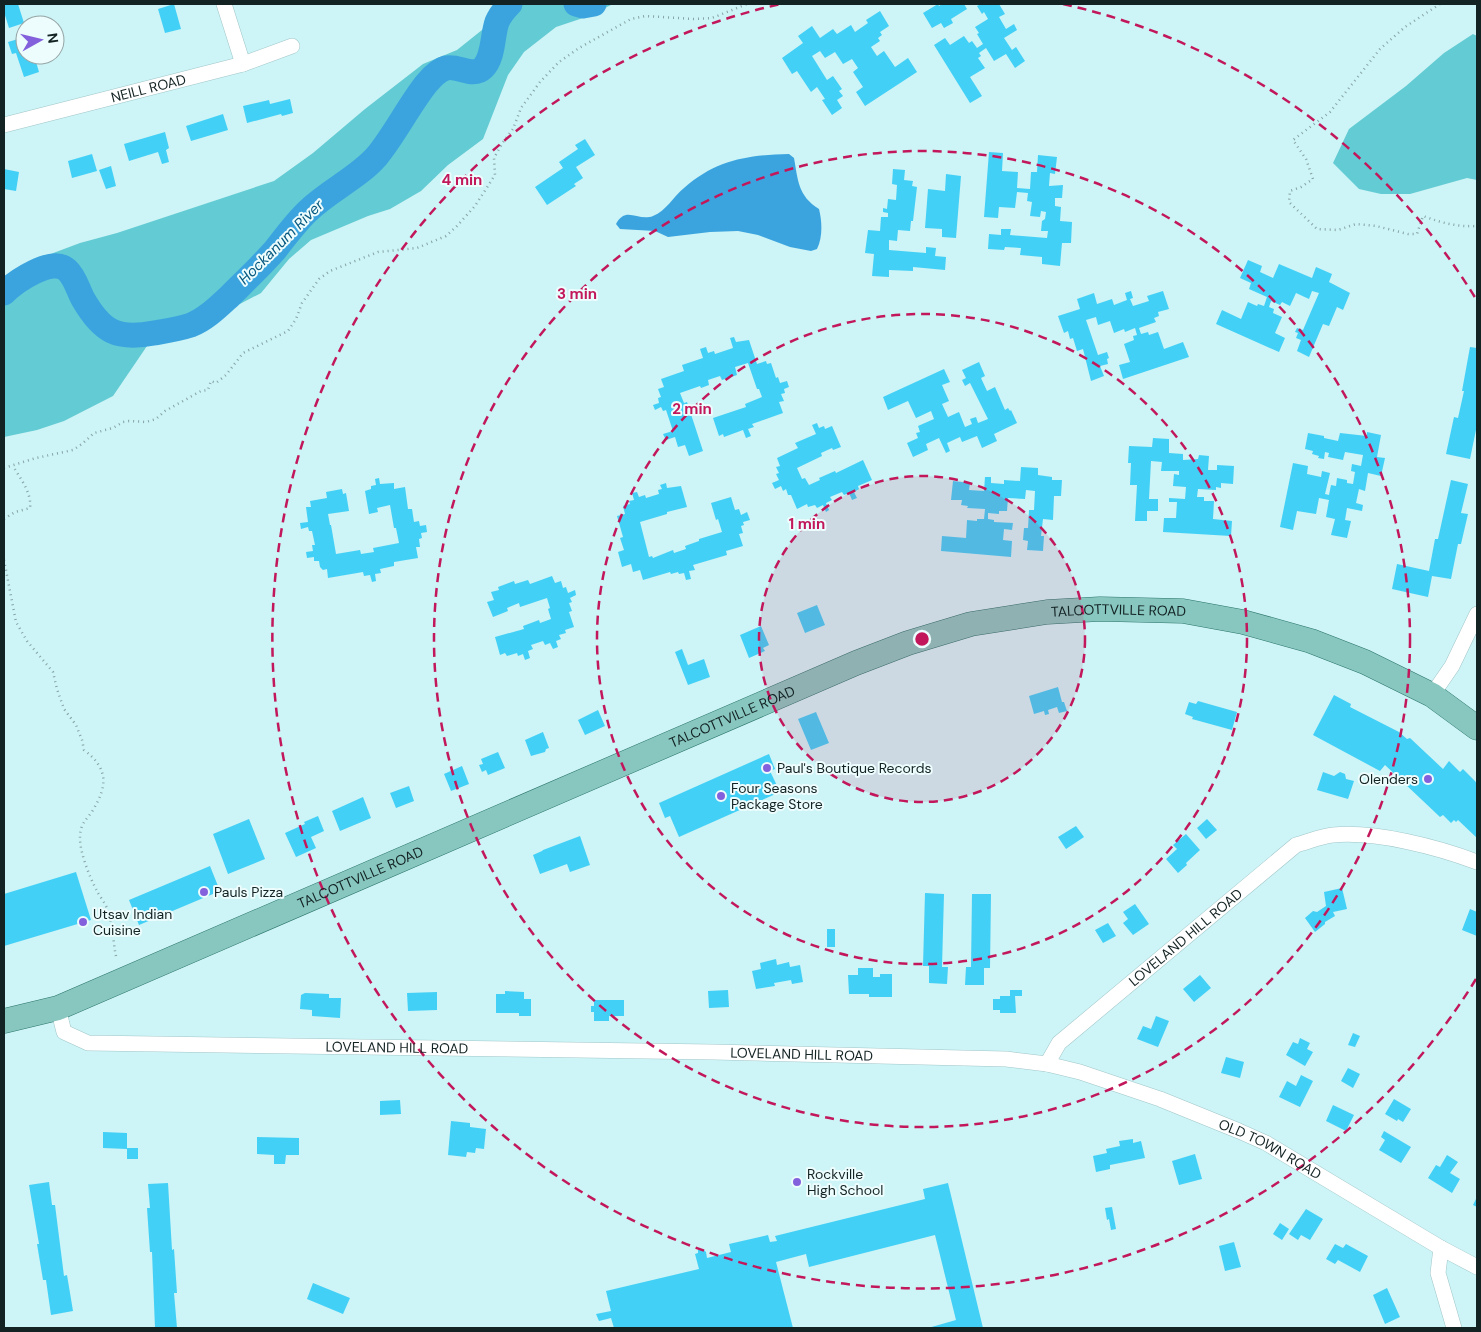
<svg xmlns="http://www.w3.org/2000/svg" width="1481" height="1332" viewBox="0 0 1481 1332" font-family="'DM Sans',sans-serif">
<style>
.green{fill:#63cbd3}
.water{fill:#3ba4df}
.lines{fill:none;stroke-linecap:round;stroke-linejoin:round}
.river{stroke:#3ba4df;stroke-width:25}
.building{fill:#43d0f6}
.street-casing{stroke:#a1c6c9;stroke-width:16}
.primary-casing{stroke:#2b756c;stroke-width:25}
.path{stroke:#86a3a5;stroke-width:2.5;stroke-dasharray:1 4;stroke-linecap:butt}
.street{stroke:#fff;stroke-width:15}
.primary{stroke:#88c7bf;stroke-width:24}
.ring{fill:none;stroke:#c2185b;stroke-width:2.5;stroke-dasharray:9 6}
.poi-dot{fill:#8361dc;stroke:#edfcfd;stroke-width:2}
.labels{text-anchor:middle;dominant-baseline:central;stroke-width:4;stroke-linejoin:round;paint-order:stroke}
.street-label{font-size:14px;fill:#132223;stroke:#edfcfd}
.poi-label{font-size:14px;fill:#132223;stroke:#edfcfd;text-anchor:start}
.water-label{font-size:15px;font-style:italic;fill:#075981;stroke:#edfcfd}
.centre{fill:#c2185b;stroke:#edfcfd;stroke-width:2.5}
.ring-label{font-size:15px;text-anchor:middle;font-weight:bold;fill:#c2185b;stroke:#edfcfd;stroke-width:4;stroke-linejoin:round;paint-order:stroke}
</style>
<rect width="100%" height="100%" fill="#cdf4f6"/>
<path class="green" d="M504,4H613L589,16L556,27L524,52L508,75L483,139L448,165L421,191L390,209L368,216L311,240L289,259L261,293L217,316L147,346L113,396L64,421L37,430L4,437V280L32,261L80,243L117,233L274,181L313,153L365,109L423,64L457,50L482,30Z
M1473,34L1477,36V180L1467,178L1410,194H1381L1359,189L1333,163L1349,129L1406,86L1444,53Z"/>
<path class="water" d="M789,154L794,158C798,180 798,196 819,209C822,221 823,237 817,249L811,251L790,247L758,235L738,231L710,232L668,237L655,231L620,229L616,224C626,205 638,222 653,216C666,211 674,196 684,188C716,160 748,155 789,154Z"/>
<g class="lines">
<path class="river" d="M576,4L583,6L594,4
M4,293C15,282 52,256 67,270C75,277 78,290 83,299C102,332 117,340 154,333C166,331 179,329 191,325C206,319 218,307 230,296C245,281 261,266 275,250C286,236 296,222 309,210C330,190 359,177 377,156C395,134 408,107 426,84C431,78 438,70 446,68C458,65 473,78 483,68C494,57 492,36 497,22C500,15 505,9 510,4"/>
</g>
<path class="building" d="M4,4H18L24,23L9,28L4,12Z
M174,4L181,29L165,33L158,9Z
M938,4L939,6L942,4H964L967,9L951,19L953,23L944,28L941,23L932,28L923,13Z
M981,4H999L1005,14L999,17L1006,29L1014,24L1017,30L1004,38L1012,50L1016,47L1025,61L1015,68L1006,54L994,61L986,48L979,53L981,56L978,58L985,68L970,77L982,96L970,103L934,45L945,38L950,45L964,36L969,43L972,41L977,48L983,44L977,34L979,33L975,27L988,19L984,12L982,14L977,6Z
M880,11L889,26L880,32L882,35L878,38L880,41L871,47L877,56L884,51L895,67L908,58L917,72L865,106L856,92L863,87L853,72L858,68L852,59L843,64L835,52L825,58L820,51L812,56L827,80L833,76L842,89L839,91L843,96L837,100L842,108L832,115L822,100L825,99L817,87L811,92L797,71L792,74L782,58L803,43L798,36L812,26L820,38L833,29L837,34L851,25L855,32L868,23L866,20Z
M25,37V55H34L39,72L24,77L16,53L12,54L8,42Z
M290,99L293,113L282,116L281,114L247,123L243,106L269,100L270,104Z
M223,114L228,130L191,141L186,126Z
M165,132L169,148L166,150L169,162L162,164L158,152L129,161L124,144Z
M585,139L595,155L576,167L583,178L574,184L576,186L547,205L535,187L563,168L559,162L578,149L575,145Z
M989,152L1003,153L1002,171L1018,172L1017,188L1030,189L1031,172H1037L1038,155L1057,157L1055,174L1050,173L1049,186L1063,185L1062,198H1055V206L1061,207L1060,221L1072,222L1071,243H1062L1060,266L1042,264V257L1020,255L1021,248L1005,247L1004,250L988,249L989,234L1001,235V229H1011L1010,235L1047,238L1048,231H1041L1042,221L1045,219L1046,212L1041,211L1040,217L1030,216L1032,202L1027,201L1028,193L1017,192L1015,208L999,207L998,218L984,217Z
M92,154L97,171L72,178L68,161Z
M111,166L116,186L106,189L99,170Z
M4,169L19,172L16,191L4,189Z
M893,169L905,170L904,180L913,181L912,186L917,187L913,221H911L910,231L898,230L897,241L889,240V250L926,253V247L936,248L935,256L946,257L945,270L913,267V271L889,270V277L872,276L874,254L865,253L868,230L880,231L881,217H888V213L883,212V208L887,209L888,199L896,200L897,185L892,184Z
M946,174L961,176L956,238L942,237V229L925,228L928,189L945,191Z
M1248,260L1262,266L1260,272L1273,278L1279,264L1312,278L1316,267L1332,274L1329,282L1350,293L1343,310L1337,307L1329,326L1323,324L1309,357L1297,351L1301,340L1296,338L1298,333L1295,332L1297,328L1303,330L1319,293L1312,291L1309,299L1296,293L1290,306L1282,302L1280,305L1271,301L1269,307L1274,309L1273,313L1282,317L1275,333L1285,338L1279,352L1216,324L1222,310L1241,319L1248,302L1257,306L1258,304L1264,306L1267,297L1249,289L1251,283L1240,278Z
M1131,291L1133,298L1130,299L1133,306L1149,301L1147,296L1163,291L1169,309L1158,312L1159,316L1154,318L1156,322L1139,328L1141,334L1148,332L1149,335L1158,332L1164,349L1183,342L1189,357L1123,379L1119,365L1130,362L1124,344L1134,340L1133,336L1137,335L1135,328L1125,332L1124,329L1114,333L1110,321L1098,325L1096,317L1086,320L1098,355L1107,352L1109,358L1107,359L1108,364L1100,366L1104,376L1091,381L1083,349L1077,351L1073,338L1070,339L1068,331L1064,333L1058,316L1080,309L1077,299L1094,293L1097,304L1112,299L1114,305L1127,300L1125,293Z
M734,337L736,342L749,340L757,364L766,361L767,364L771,363L776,378L778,377L780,383L787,381L789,387L784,389L785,393L781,394L784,401L779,402L783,413L752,424L754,427L748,429L751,436L746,438L743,430L724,437L723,434L719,436L713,418L746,407L745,404L762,397L759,389H757L748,363L735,367L737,375L722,380L720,376L708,380L709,385L701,388L700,386L680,393L684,403L687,402L703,451L689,456L685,445L678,447L675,437L666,440L663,434L673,431L666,410L663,411L661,407L655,410L653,405L659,403L658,398L661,397L658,389L664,387L661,379L684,371L682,365L703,358L700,349L706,347L708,353L714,351L715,354L733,348L730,338Z
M1470,347L1477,348V425L1470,459L1446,454L1454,417L1458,418L1464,391H1462Z
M979,362L985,376L981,378L987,391L995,387L1005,410L1008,408L1010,411L1011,410L1017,423L994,434L997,441L982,448L977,436L962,442L960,437L947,443L950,451L946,453L939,438L926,444L928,450L913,457L907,443L918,438L916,433L920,432L918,426L934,419L931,411L916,418L908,401L888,410L883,397L944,369L950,382L942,385L949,401L942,404L948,417L959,412L965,427L972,424L970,419L976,417L978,423L988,419L970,383L965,386L962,380L966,378L962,370Z
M817,423L819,428L824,426L825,429L832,426L841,447L833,450L832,448L821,453L822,456L797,468L802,479L805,478L809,485L820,480L819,478L835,471L836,473L863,460L872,480L858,486L859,489L854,492L857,498L852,500L849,493L844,495L842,492L830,497L832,500L826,503L829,510L826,512L823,505L817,508L815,505L808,507L807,504L797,509L791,495H788L786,489L783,491L781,486L775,489L772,483L779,480L776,474L779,473L776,467L780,466L777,458L798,448L795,443L816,434L812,425Z
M1367,432L1381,435L1377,457L1385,458L1381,476L1368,473L1365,491L1359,489L1356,503L1363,505L1362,511L1347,508L1345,520L1351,521L1347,538L1331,535L1335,519L1326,517L1329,500L1319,498L1316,514L1297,511L1293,530L1280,527L1293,463L1308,466L1307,474L1321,477L1322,471L1330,473L1325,494L1329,495L1331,485L1336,486L1337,478L1347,480V483L1353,484L1355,472L1351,471L1352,464L1361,466L1363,455L1345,452L1343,460L1328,457L1329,453L1325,452L1324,459L1318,458L1319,456L1312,454L1313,451L1305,449L1308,433L1324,436V438L1338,441L1340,433L1367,436Z
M1153,438L1169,439V453L1183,454V460L1198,459L1199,455L1209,456L1208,470H1217V465L1234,466L1233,484L1221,483V488L1216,487V490L1198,489L1197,497H1204V501H1214L1213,519L1232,521L1231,536L1163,532L1164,518H1176L1177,502H1169V498L1185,499L1186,487L1173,486L1174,474L1179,475V471H1161L1162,462L1151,461L1149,499H1158V511H1147V521H1135L1137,485H1130L1131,463H1128L1129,446L1152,447Z
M1021,467L1038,468V475L1052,477V480H1062L1061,496H1054L1053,520L1043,519L1041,536H1044L1043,551L1027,550L1028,541L1023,540L1024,528H1028L1029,510H1034L1035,491L1026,490L1025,499L1008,498L1007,511H999V514L988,513V519L994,520V522L1013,523L1012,530L1004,529L1003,540L1012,541L1011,557L941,551L942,536L966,538L967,520L977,521V519H984L985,509L967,508L968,506L961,505L962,500H951L953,481L970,483L969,490L984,491L985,477H991V483L1004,484V480L1020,481Z
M379,478L380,484L394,483V489L405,487L408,509H412L414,522L419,521L420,526L426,525L427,532L421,533L422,538L419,539L420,547H416L418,558L394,562V566L380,569L381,573L375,574L376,581L372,582L370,575L364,576L363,572L328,578L327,569L323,570L320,567L319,561H314V557L307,558L306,552L313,551L312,545H315L312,531H309L308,527L301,529L300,523L308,522L306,507H311L310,501L327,498L326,492L342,489L343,494L346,493L349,511L328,514L330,525H331L336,554L360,550L361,554L374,552L373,548L399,543L396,528H394L390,505L377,508L378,512L369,514L365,491L371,489V486L376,485L375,479Z
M1451,480L1468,484L1461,513L1468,514L1461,544H1458L1451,579L1432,576L1428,597L1392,589L1397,564L1429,571L1435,539H1438Z
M666,483L667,488L681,486L687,507L667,512V514L640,522L649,557L652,556L653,558L673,550L674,553L686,549L685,546L699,541V539L722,532L718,519L716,520L711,503L731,497L735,510L739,509L741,515L747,512L750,520L743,522L744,525L741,526L743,533L739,534L743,546L726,551L727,555L693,565L695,570L689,571L691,579L686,580L684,573L679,574L678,572L671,574L670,572L643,580L640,570L633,572L631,564L622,567L618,552L624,550L620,538L623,537L617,516L625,514L623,506L630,504L629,501L634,500L632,493L637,492L639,497L645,495L646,498L659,494L658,490L662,489L660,485Z
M552,576L555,583L561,581L563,588L566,587L568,593L575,590L576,595L570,598L572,602L569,603L572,611L569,612L574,627L565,630L566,633L559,635L561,639L556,641L558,647L553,649L550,643L545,645L543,641L531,645L533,649L528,651L530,658L525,660L523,654L518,656L517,653L507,656L505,653L500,655L495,637L524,629L523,626L539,620L540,623L551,619L548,609L550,608L547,598L520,607L519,603L507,608L508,611L493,617L487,602L494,600L491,592L499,590L498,587L514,581L515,584L528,580L530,584Z
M817,605L825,625L805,633L797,613Z
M761,626L769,645L763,648L765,651L749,658L740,635Z
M682,649L688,665L704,659L710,677L688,685L675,652Z
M1058,687L1062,702H1064L1067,711L1059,713L1057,707L1048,710L1049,714L1045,715L1044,711L1034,714L1029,696Z
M1334,695L1351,704L1350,707L1399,732L1407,739L1410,738L1443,769L1449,761L1460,772L1463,769L1475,781L1477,784V838L1458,820L1456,822L1454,820L1451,823L1443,815L1440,817L1385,765L1380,771L1313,735Z
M1198,701L1237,712L1232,730L1192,719L1193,717L1185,714L1189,702L1196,704Z
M598,710L605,726L585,735L578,720Z
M816,712L829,743L811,750L798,719Z
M543,732L549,748L546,749L545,752L531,756L525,740Z
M498,752L505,768L488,775L486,770L482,772L479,765L483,764L481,759Z
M769,754L775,769L770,771L780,792L679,837L670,816L665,818L659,803Z
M462,766L469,784L451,791L444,774Z
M1323,772L1334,776L1340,772L1345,774L1346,779L1354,781L1348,799L1317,790Z
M409,786L414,801L396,808L390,793Z
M363,797L371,818L340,831L332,811Z
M318,816L324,831L311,837L316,848L296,857L285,833L305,824L304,822Z
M249,819L265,859L228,874L213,834Z
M1207,819L1217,830L1206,839L1197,828Z
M1076,826L1084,837L1066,849L1058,837Z
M1186,834L1200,850L1186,863L1187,865L1178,873L1166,859L1177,849L1173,845Z
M580,836L590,865L570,872L567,864L540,874L533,855L542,851L543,850Z
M210,866L220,891L139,925L129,900Z
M76,872L91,920L4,946V912L5,911L4,894Z
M1342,888L1347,909L1333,912L1335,916L1325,922V924L1315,932L1305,918L1313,911L1317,912L1326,906L1324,892Z
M925,893L944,894L942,967H948L947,984L929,983V966H923Z
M972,894H991L990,968H984V985H965L966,967H971Z
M1135,904L1149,924L1133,935L1123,923L1128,919L1123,912Z
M1470,909L1477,912V936L1462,930Z
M1108,923L1116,936L1103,943L1095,930Z
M827,929H835V947H827Z
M776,959L777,965L789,962L790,967L800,965L803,982L792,984L791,980L774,983L775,986L756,989L752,971L761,969L760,963Z
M858,968H873V977H880V974H892V997H869V994H849L848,975H858Z
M1200,975L1211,988L1194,1002L1183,989Z
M728,990L729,1007L709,1008L708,991Z
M1010,990H1022V996H1015L1016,1013H1000V1010H993V999H1000V996H1010Z
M505,991L524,992V999H531V1016H519V1013H496V994H505Z
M437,992V1010L408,1011L407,993Z
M305,993L329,994V998H341L340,1018L312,1016V1010L300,1009L301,995Z
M594,1000H624V1016H609V1021H594V1012H591V1006H594Z
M1156,1016L1169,1021L1158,1047L1137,1039L1143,1026L1151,1029Z
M1353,1033L1360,1036L1355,1047L1348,1045Z
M1300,1038L1310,1043L1307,1049L1313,1052L1305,1066L1286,1055L1293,1042L1298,1044Z
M1226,1057L1244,1062L1240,1078L1221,1073Z
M1348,1068L1360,1074L1353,1088L1341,1081Z
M1301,1075L1313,1081L1300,1107L1279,1097L1287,1081L1296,1086Z
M1394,1099L1411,1109L1403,1122L1398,1119L1397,1121L1385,1114Z
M400,1100L401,1114L380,1115V1101Z
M1333,1105L1354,1115L1346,1131L1326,1121Z
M451,1121L470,1123V1127L486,1129L484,1149L476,1148L475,1153L467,1152L466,1157L448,1155Z
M1384,1131L1411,1147L1401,1163L1379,1150L1385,1140L1381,1137Z
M103,1132L127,1133V1149L103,1148Z
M257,1137L299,1138V1155H286L285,1164H274V1155L257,1154Z
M1133,1139V1143L1141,1141L1145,1158L1110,1165V1169L1096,1172L1093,1156L1107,1153L1106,1149L1120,1146L1119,1141Z
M127,1148H138V1159H127Z
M1195,1154L1202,1179L1179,1185L1172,1161Z
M1447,1155L1458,1162L1450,1173L1460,1179L1452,1193L1428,1178L1436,1165L1440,1167Z
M49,1182L52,1205H55L64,1276L67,1275L73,1311L51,1315L46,1280H43L37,1244H39L29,1185Z
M168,1183L172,1250L174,1249L177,1293H174L177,1328H155L152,1252H150L147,1208H150L148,1184Z
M948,1183L983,1328H928L956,1320L935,1235L809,1267L806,1254L776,1262L793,1328H614L611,1318L599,1321L596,1314L611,1311L606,1291L699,1269L695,1254L698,1253V1250L703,1249L706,1252L707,1258L731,1252L729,1244L768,1235L770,1242L777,1241L775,1236L925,1199L923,1189Z
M1477,1197V1207L1473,1205Z
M1112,1207L1116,1229L1111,1230L1109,1219L1107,1220L1105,1208Z
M1306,1209L1323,1219L1310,1240L1301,1235L1298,1240L1289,1234Z
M1280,1223L1289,1229L1282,1240L1273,1234Z
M1234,1242L1241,1267L1225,1271L1219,1246Z
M1335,1244L1343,1248L1346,1244L1368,1256L1360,1272L1338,1260L1335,1264L1326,1259Z
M313,1283L350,1298L343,1314L307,1299Z
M1387,1288L1400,1317L1385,1324L1373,1295Z"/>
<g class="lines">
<defs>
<g id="street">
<path d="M224,4L243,64"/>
<path id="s1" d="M4,125L243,64L292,46"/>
<path d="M1432,695L1452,666L1477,614"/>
<path id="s2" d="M58,1008L64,1032L88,1043L713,1052L1006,1059L1047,1064L1080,1072L1160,1099L1239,1131L1266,1143L1441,1248L1477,1267"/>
<path id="s3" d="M1047,1064L1059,1043L1296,845C1308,842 1321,836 1333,835C1376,831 1437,847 1477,862"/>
<path d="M1441,1248L1438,1273L1454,1328"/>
</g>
<g id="primary">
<path id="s4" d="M4,1021L58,1008L856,663L908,643L971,624L1047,612L1100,609L1183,611L1243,622L1311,641L1365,662L1432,695L1477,728"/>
</g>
</defs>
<use href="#street" class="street-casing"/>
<use href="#primary" class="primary-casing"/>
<path class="path" d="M1440,4L1405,27L1380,49L1330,112L1293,140L1306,159L1313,179L1301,187L1290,191L1289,202L1317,229L1338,230L1356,224L1376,226L1408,234H1417L1423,216C1442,223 1457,227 1477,226
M4,468L36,458L73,450L82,444L94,433L113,428L123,422L129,421L146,422L156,419L165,411L201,391L208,390L211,381L216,383L226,375L243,353L288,331L296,319L302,303L319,279L330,271L378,252L417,248L446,236L456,227L475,206L495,175L494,158L503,142L513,129L521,108L540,82L559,62L579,48L631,19L645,16L694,19L712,18L747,4
M4,519L15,512L30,508C32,493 20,478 13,466
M4,560L16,622L27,641L53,672L57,689L64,709L76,725L82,740L84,750C108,768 108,785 93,810C86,821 81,822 80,836C79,851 90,878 97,891C100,897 106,904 108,911C113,925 113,942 116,956"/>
<use href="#street" class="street"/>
<use href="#primary" class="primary"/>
</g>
<circle cx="922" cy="639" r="163" fill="#c2185b" fill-opacity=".12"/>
<g class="ring">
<circle cx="922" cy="639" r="163"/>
<circle cx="922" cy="639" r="325"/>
<circle cx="922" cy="639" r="488"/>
<path d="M1476 979A650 650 0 1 1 781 4M1063 4A650 650 0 0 1 1476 299"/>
</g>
<g class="poi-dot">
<circle cx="767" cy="768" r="5"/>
<circle cx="1428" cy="779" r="5"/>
<circle cx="721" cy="796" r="5"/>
<circle cx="204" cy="892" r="5"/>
<circle cx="83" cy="922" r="5"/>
<circle cx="797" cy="1182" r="5"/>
</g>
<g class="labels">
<g class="street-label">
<text stroke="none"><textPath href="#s1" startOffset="149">NEILL ROAD</textPath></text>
<text stroke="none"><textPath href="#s4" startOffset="1195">TALCOTTVILLE ROAD</textPath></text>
<text stroke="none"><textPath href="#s4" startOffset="790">TALCOTTVILLE ROAD</textPath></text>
<text stroke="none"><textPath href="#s4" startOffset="385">TALCOTTVILLE ROAD</textPath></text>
<text stroke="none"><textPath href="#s3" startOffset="189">LOVELAND HILL ROAD</textPath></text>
<text stroke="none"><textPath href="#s2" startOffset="360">LOVELAND HILL ROAD</textPath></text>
<text stroke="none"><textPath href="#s2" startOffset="765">LOVELAND HILL ROAD</textPath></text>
<text stroke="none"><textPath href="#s2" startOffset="1250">OLD TOWN ROAD</textPath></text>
</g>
<g class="poi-label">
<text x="777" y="768">Paul's Boutique Records</text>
<text x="1418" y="779" text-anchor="end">Olenders</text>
<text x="731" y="788">Four Seasons<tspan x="731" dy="16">Package Store</tspan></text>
<text x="214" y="892">Pauls Pizza</text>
<text x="93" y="914">Utsav Indian<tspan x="93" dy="16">Cuisine</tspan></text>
<text x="807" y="1174">Rockville<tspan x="807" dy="16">High School</tspan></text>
</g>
<g class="water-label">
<text transform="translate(281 242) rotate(-45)">Hockanum River</text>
</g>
</g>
<circle cx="922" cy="639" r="8" class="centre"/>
<g class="ring-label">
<text x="462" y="185">4 min</text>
<text x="577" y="299">3 min</text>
<text x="692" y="414">2 min</text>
<text x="807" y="529">1 min</text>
</g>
<rect width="1481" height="1332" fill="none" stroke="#132223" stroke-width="10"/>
<g transform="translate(40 40) rotate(82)"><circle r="24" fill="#edfcfd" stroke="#96a5a6"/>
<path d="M0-4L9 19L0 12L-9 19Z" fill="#8361dc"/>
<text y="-8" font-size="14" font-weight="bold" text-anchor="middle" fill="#132223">N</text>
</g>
</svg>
